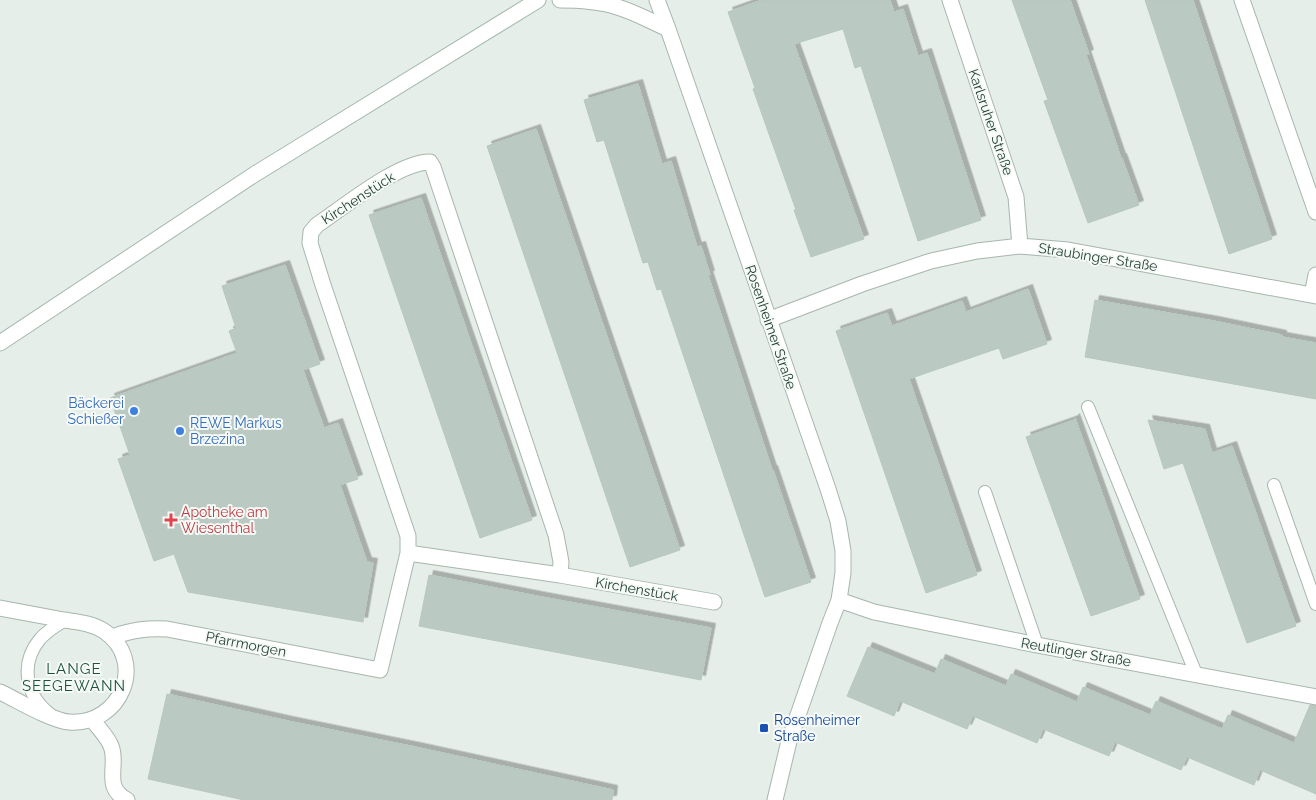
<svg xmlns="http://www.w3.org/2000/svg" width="1316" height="800" viewBox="0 0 1316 800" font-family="Raleway,sans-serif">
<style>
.building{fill:#bac9c1;stroke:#b7c8be;filter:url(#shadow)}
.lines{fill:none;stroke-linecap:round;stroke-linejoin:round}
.service-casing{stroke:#a7b6ae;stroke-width:14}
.minor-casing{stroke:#a7b6ae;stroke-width:17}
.secondary-casing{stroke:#a3b9ae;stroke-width:17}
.service{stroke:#fff;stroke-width:12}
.minor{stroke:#fff;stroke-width:15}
.secondary{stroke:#fff;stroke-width:15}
.shop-dot{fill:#3f7fe0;stroke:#f5faf7;stroke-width:2}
.health-dot{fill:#e0444e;stroke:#f5faf7;stroke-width:2}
.transit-dot{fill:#1a4fb4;stroke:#f5faf7;stroke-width:2}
.labels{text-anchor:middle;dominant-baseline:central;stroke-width:4;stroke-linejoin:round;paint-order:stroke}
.street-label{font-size:14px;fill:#244034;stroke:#f5faf7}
.shop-label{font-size:14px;fill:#366cbe;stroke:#f5faf7;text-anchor:end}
.health-label{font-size:14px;fill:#be3a42;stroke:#f5faf7;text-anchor:start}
.transit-label{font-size:14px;fill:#164399;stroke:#f5faf7;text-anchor:start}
.neighbourhood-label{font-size:15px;letter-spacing:1px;fill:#1f523e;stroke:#f5faf7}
</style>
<defs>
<filter id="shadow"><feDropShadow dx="4.5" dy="-4.5" stdDeviation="0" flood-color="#0004"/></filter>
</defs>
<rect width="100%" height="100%" fill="#e5eee8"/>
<path class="building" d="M762,0H890L894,12L903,9L918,56L927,53L981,220L918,241L861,66L855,68L843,29L794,44L864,239L811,257L794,210H796L753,89L755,88L728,12Z
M1012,0H1070L1089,54L1086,55L1121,158H1122L1139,205L1088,223L1044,101L1048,100Z
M1145,0H1193L1272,239L1229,254Z
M638,84L662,164L671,161L697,247L701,246L710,275H708L772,470H773L811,582L765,597L661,289L657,290L648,262L643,263L604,140L597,142L584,100Z
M536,129L680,550L630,567L487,146Z
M421,198L532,520L480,538L369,215Z
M285,265L320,364L303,370L324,428L338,423L358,479L340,485L367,562L373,563L363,622L188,592L174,554L154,561L118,459L130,455L110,398L237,353L229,331L236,328L222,286Z
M1028,289L1047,344L1003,359L999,348L909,379L977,575L926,593L836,331L887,313L892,326L962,301L966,312Z
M1095,300L1214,321L1282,335V337L1316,343V399L1085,357Z
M1075,418L1140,599L1091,616L1026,437L1074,420Z
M1148,420L1205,429L1212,453L1232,446L1296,626L1247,643L1183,463L1164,469Z
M429,575L542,597L711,628L701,680L419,626Z
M868,647L935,674L941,659L1006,686L1011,674L1077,702L1083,687L1150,715L1156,701L1222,729L1228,715L1294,743L1310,705L1316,706V794L1260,770L1254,785L1187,757L1181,770L1115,742L1109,756L1043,729L1037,743L973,716L967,729L900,701L894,716L847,696Z
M167,694L288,721L420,748L613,790L612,800H244L148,779Z"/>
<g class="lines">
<defs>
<path id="service" d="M1088,407L1196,674
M1274,485L1316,604
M985,492L1037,645
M50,714C25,695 20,663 40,639C47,631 57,625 65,620"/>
<path id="minor" d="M560,0C577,0 597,1 614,6C633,11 650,21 668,29
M657,0L668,29L828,489L838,521L843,551V573L839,600L830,623L789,741L775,800
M950,0L1016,197L1020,246
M1242,0L1316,212
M1312,295L1316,275
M768,320L862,284L931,261L977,251L1020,246L1068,250L1316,296
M408,553L560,575
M839,600L874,612L1037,645L1316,697
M0,608C21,612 42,616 64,620C77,622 92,623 104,631C148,661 121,726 69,722C52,721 17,700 0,692
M112,637C132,630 146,628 167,629L380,670L408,553V536L323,285L310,243L311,232L317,225C344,207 398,162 430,162L433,167L556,535L561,562L560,575L714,602
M92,719C98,728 107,736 111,746C119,765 102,787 127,800"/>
<path id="secondary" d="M0,343L255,174L538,0"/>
</defs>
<use href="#service" class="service-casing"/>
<use href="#minor" class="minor-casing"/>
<use href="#secondary" class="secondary-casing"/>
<use href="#service" class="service"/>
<use href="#minor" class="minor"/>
<use href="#secondary" class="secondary"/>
</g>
<g class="shop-dot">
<circle cx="134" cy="411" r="5"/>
<circle cx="180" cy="431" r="5"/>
</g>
<path class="health-dot" d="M168.5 512.5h5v5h5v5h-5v5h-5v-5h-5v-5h5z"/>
<rect class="transit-dot" x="759" y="723" width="10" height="10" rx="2.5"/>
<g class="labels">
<g class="street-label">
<text transform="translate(991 122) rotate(71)">Karlsruher Straße</text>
<text transform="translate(358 198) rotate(-33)">Kirchenstück</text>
<text transform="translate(1098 257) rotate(9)">Straubinger Straße</text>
<text transform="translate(771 327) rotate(71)">Rosenheimer Straße</text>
<text transform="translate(637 589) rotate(10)">Kirchenstück</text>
<text transform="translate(246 644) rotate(11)">Pfarrmorgen</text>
<text transform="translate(1076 652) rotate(10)">Reutlinger Straße</text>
</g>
<g class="shop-label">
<text x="124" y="403">Bäckerei<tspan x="124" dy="16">Schießer</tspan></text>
<text x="190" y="423" text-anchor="start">REWE Markus<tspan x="190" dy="16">Brzezina</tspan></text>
</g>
<g class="health-label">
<text x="181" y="512">Apotheke am<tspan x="181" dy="16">Wiesenthal</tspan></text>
</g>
<g class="transit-label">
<text x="774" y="720">Rosenheimer<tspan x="774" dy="16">Straße</tspan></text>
</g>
<g class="neighbourhood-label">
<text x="74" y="669">LANGE<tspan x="74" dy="17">SEEGEWANN</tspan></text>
</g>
</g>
</svg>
